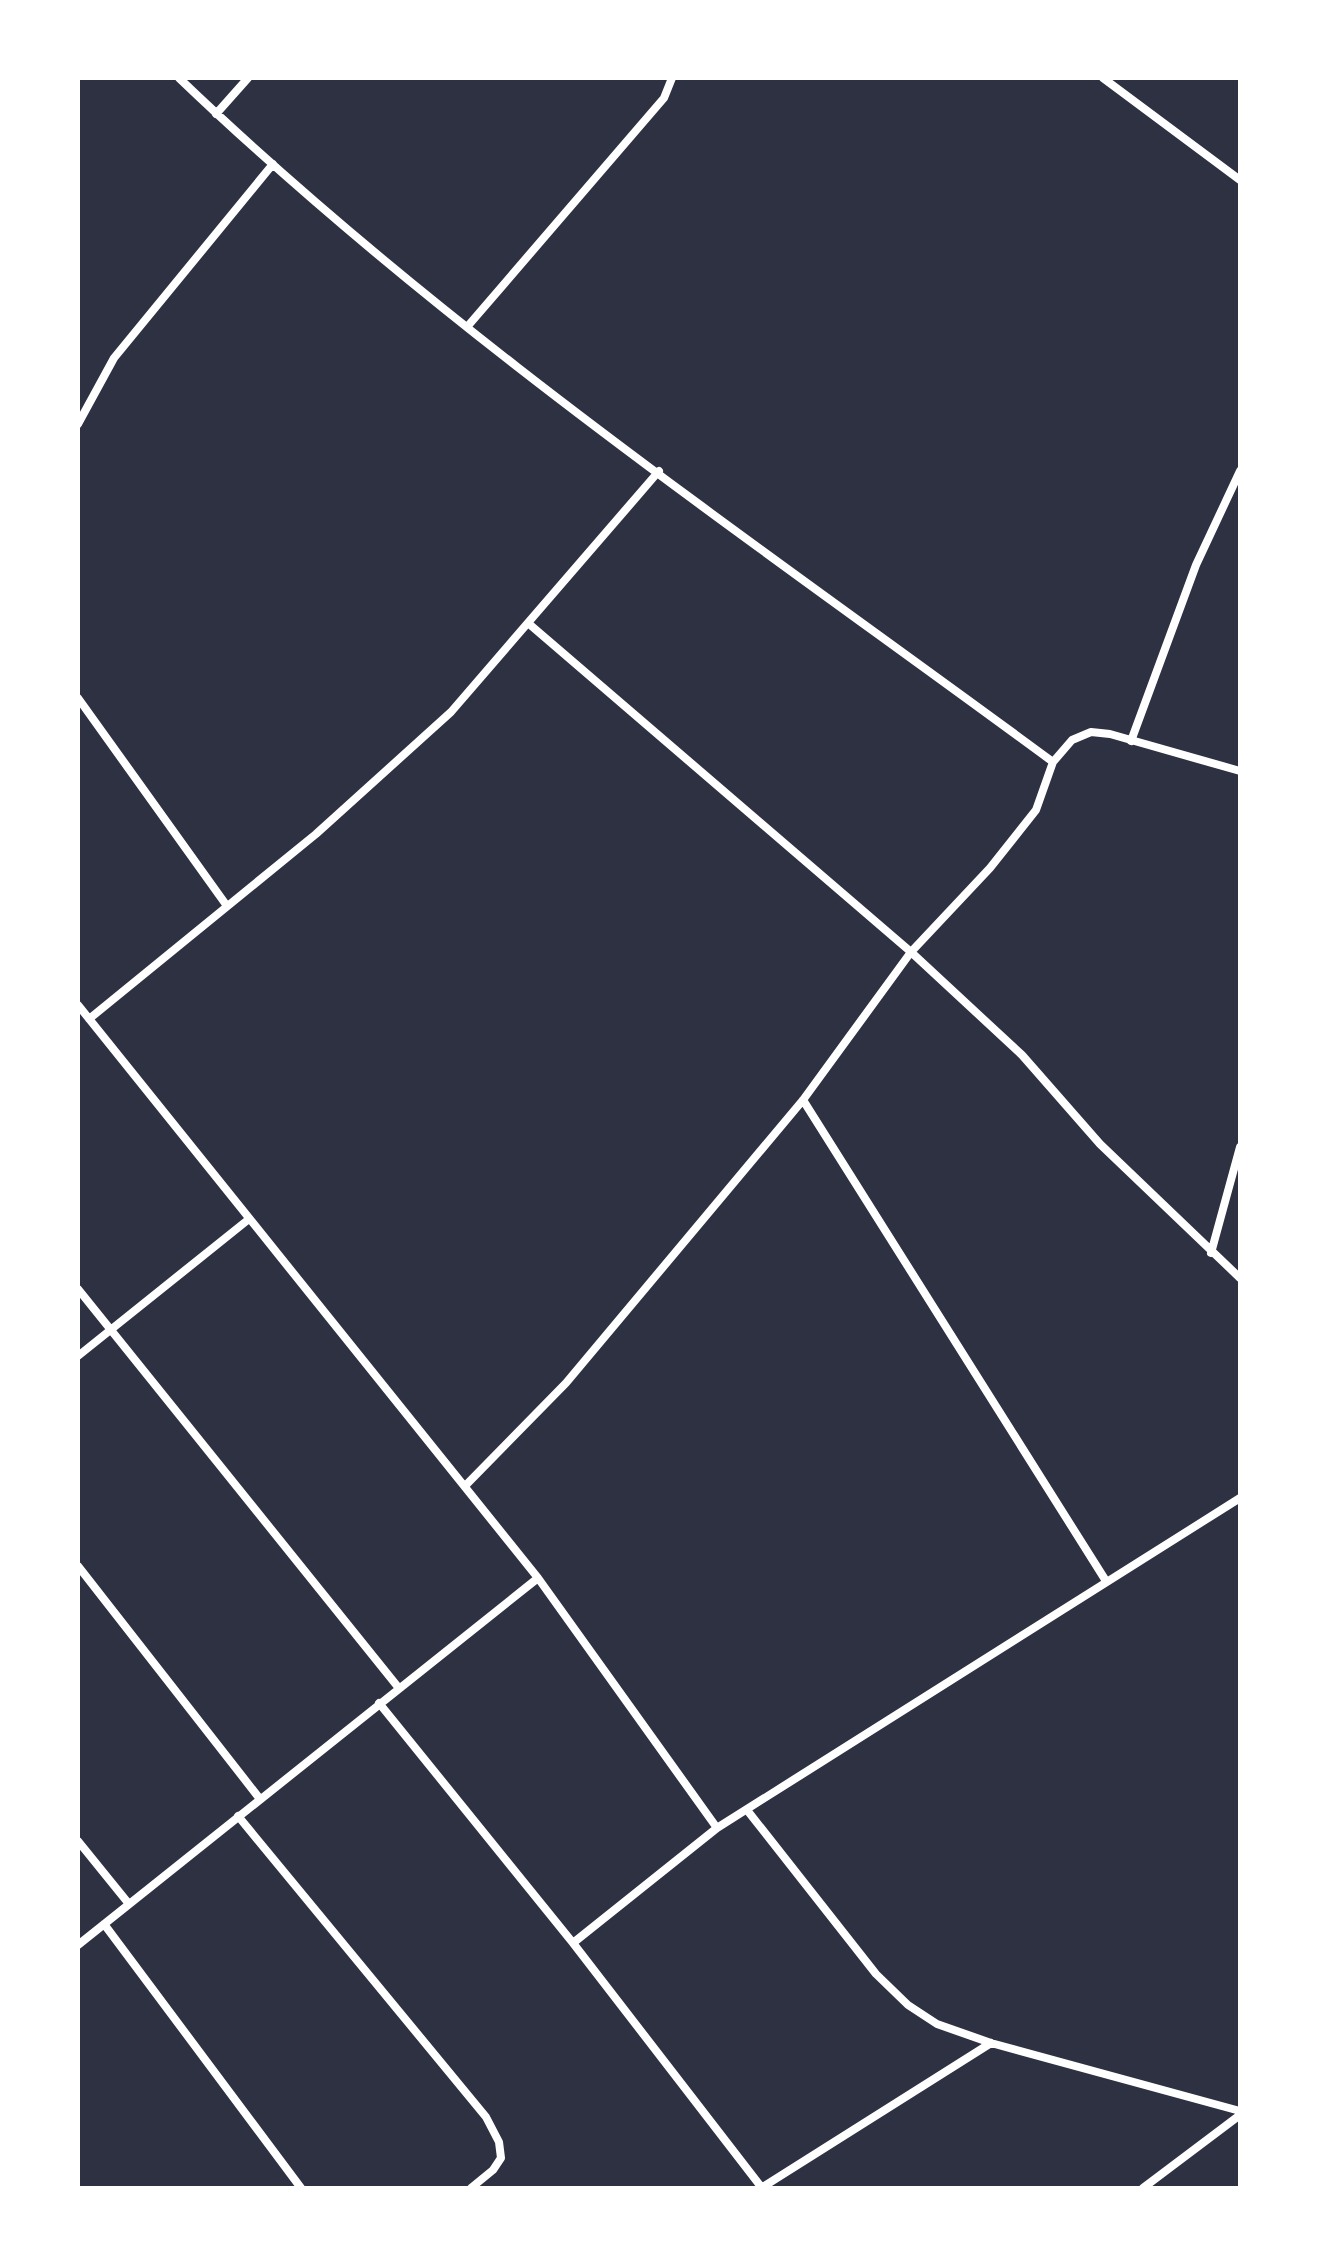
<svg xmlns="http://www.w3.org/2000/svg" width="1318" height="2266" viewBox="0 0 1318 2266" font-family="Lato,sans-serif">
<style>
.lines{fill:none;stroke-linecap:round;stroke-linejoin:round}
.minor{stroke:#fff;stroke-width:8}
</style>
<rect width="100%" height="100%" fill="#2d3142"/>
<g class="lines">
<path class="minor" d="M179,78C446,334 756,543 1053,762
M1103,78L1240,180
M216,114L248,78
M467,327L664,98L672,78
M78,424L114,358L273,164
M528,623L911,952L1022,1055L1100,1144L1240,1278
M78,698L227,906
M1131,741L1196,565L1240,471
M78,1005L538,1578L717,1828
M89,1019L316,834L451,712L659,471
M803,1100L1106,1581
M1211,1253L1240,1147
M78,1289L398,1687
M78,1356L249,1219
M466,1485L566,1383L803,1100L911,952L990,868L1036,810L1053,762L1072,740L1091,732L1110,734L1240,771
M78,1566L260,1799
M379,1703L573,1943L762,2188
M747,1810L876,1974L908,2005L937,2024L991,2043L1240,2111
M238,1816L486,2117L499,2142L501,2158L493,2170L471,2188
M78,1841L129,1904
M104,1924L301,2188
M573,1943L717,1828L1240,1498
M78,1945L538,1578
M761,2188L991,2043
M1143,2188L1240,2115"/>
</g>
<rect width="1318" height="2266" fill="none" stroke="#ffffff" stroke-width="160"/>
</svg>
